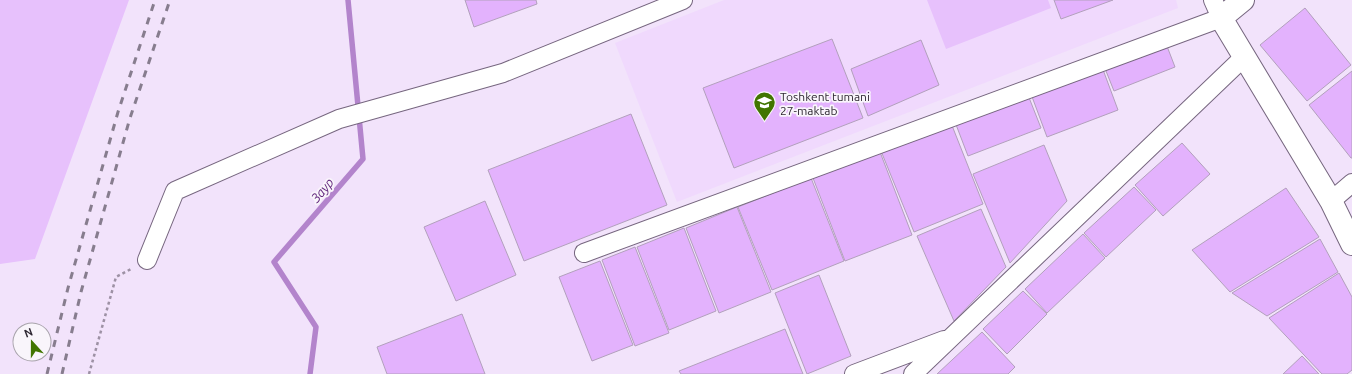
<svg xmlns="http://www.w3.org/2000/svg" width="1352" height="374" viewBox="0 0 1352 374" font-family="Ubuntu,sans-serif">
<style>
.built{fill:#f0d9fd}
.green{fill:#e7c1fc}
.lines{fill:none;stroke-linecap:round;stroke-linejoin:round}
.stream{stroke:#b384cc;stroke-width:5.5}
.building{fill:#e3b2fd;stroke:#b2a0bc}
.minor-casing{stroke:#76667f;stroke-width:20}
.tertiary-casing{stroke:#76667f;stroke-width:24}
.path{stroke:#9d91a4;stroke-width:2.5;stroke-dasharray:3 3;stroke-linecap:butt}
.minor{stroke:#fff;stroke-width:18}
.tertiary{stroke:#fff;stroke-width:22}
.rail{stroke:#877d8e;stroke-width:3;stroke-dasharray:7 7;stroke-linecap:butt}
.labels{text-anchor:middle;dominant-baseline:central;stroke-width:3.5;stroke-linejoin:round;paint-order:stroke}
.poi-label{font-size:12px;fill:#2e2732;stroke:#f9f5fb;text-anchor:start}
.water-label{font-size:13px;font-style:italic;fill:#62277d;stroke:#f9f5fb}
</style>
<rect width="100%" height="100%" fill="#f2e3fb"/>
<path class="built" d="M724,0H1176L1178,8L677,202L615,43Z"/>
<path class="green" d="M0,0H129L35,259L0,264Z
M927,0H1048L1051,8L946,49Z"/>
<g class="lines">
<path class="stream" d="M310,374L316,327L274,262L363,159L348,0"/>
</g>
<path class="building" d="M465,0H536L537,4L474,27Z
M1054,0H1113L1061,19Z
M1305,8L1351,65L1307,101L1260,45Z
M832,39L863,118L734,168L703,88Z
M921,40L939,85L868,116L851,69Z
M1165,41L1175,67L1114,91L1104,66Z
M1102,67L1118,110L1047,137L1031,94Z
M1352,71V158H1351L1309,105Z
M1028,95L1041,128L968,156L955,122Z
M631,114L667,205L524,261L488,170Z
M951,123L983,204L914,232L881,151Z
M1182,143L1210,174L1163,216L1135,185Z
M1044,145L1067,201L1010,263L973,174Z
M880,152L912,235L845,261L813,178Z
M811,178L844,261L772,290L738,207Z
M1134,187L1156,210L1106,257L1084,233Z
M1286,188L1319,237L1230,292L1192,250Z
M485,201L516,275L456,301L424,227Z
M737,207L771,292L719,313L686,228Z
M981,209L1006,267L954,321L917,236Z
M684,228L716,311L669,330L637,247Z
M1083,234L1105,258L1047,313L1025,289Z
M1320,239L1338,272L1267,316L1232,293Z
M635,247L669,333L635,346L602,260Z
M600,261L633,345L592,361L559,277Z
M1339,273L1352,297V370L1347,374H1322L1269,318Z
M819,275L851,356L807,374L775,293Z
M1023,291L1047,314L1007,354L983,329Z
M462,314L485,374H387L377,347Z
M785,329L803,374H681L679,371Z
M982,332L1015,367L1008,374H937Z
M1302,356L1319,374H1283Z"/>
<g class="lines">
<defs>
<path id="minor" d="M1331,201L1352,183
M584,253L1221,18L1213,0
M147,260L175,191L339,119L503,73L683,0
M854,374L944,340
M913,374L1244,57"/>
<path id="tertiary" d="M1243,0L1221,18L1331,201L1352,244"/>
</defs>
<use href="#minor" class="minor-casing"/>
<use href="#tertiary" class="tertiary-casing"/>
<path class="path" d="M89,374L116,277L131,269"/>
<use href="#minor" class="minor"/>
<use href="#tertiary" class="tertiary"/>
<path class="rail" d="M47,374L68,288L118,112L155,0
M62,374L81,292L130,118L170,0"/>
</g>
<defs>
<symbol id="school-pin" viewBox="-11 -11 22 30"><path d="M0 17L-7.5 6A9.5 9.5 0 1 1 7.5 6Z" fill="#417500" stroke="#f9f5fb"/><path d="M0-5L7-2L0 1L-7-2ZM-4 1L0 2.5L4 1V4Q0 6-4 4Z" fill="#fff"/></symbol>
</defs>
<g fill-rule="evenodd">
<use href="#school-pin" x="752" y="90" width="25" height="34"/>
</g>
<g class="labels">
<g class="poi-label">
<text x="780" y="96">Toshkent tumani<tspan x="780" dy="14">27-maktab</tspan></text>
</g>
<g class="water-label">
<text transform="translate(322 190) rotate(-49)">Заур</text>
</g>
</g>
<g transform="translate(32 342) rotate(339)"><circle r="19" fill="#f9f5fb" stroke="#a8a3ab"/>
<path d="M0-3L7 15L0 10L-7 15Z" fill="#417500"/>
<text y="-6" font-size="11" font-weight="bold" text-anchor="middle" fill="#2e2732">N</text>
</g>
</svg>
